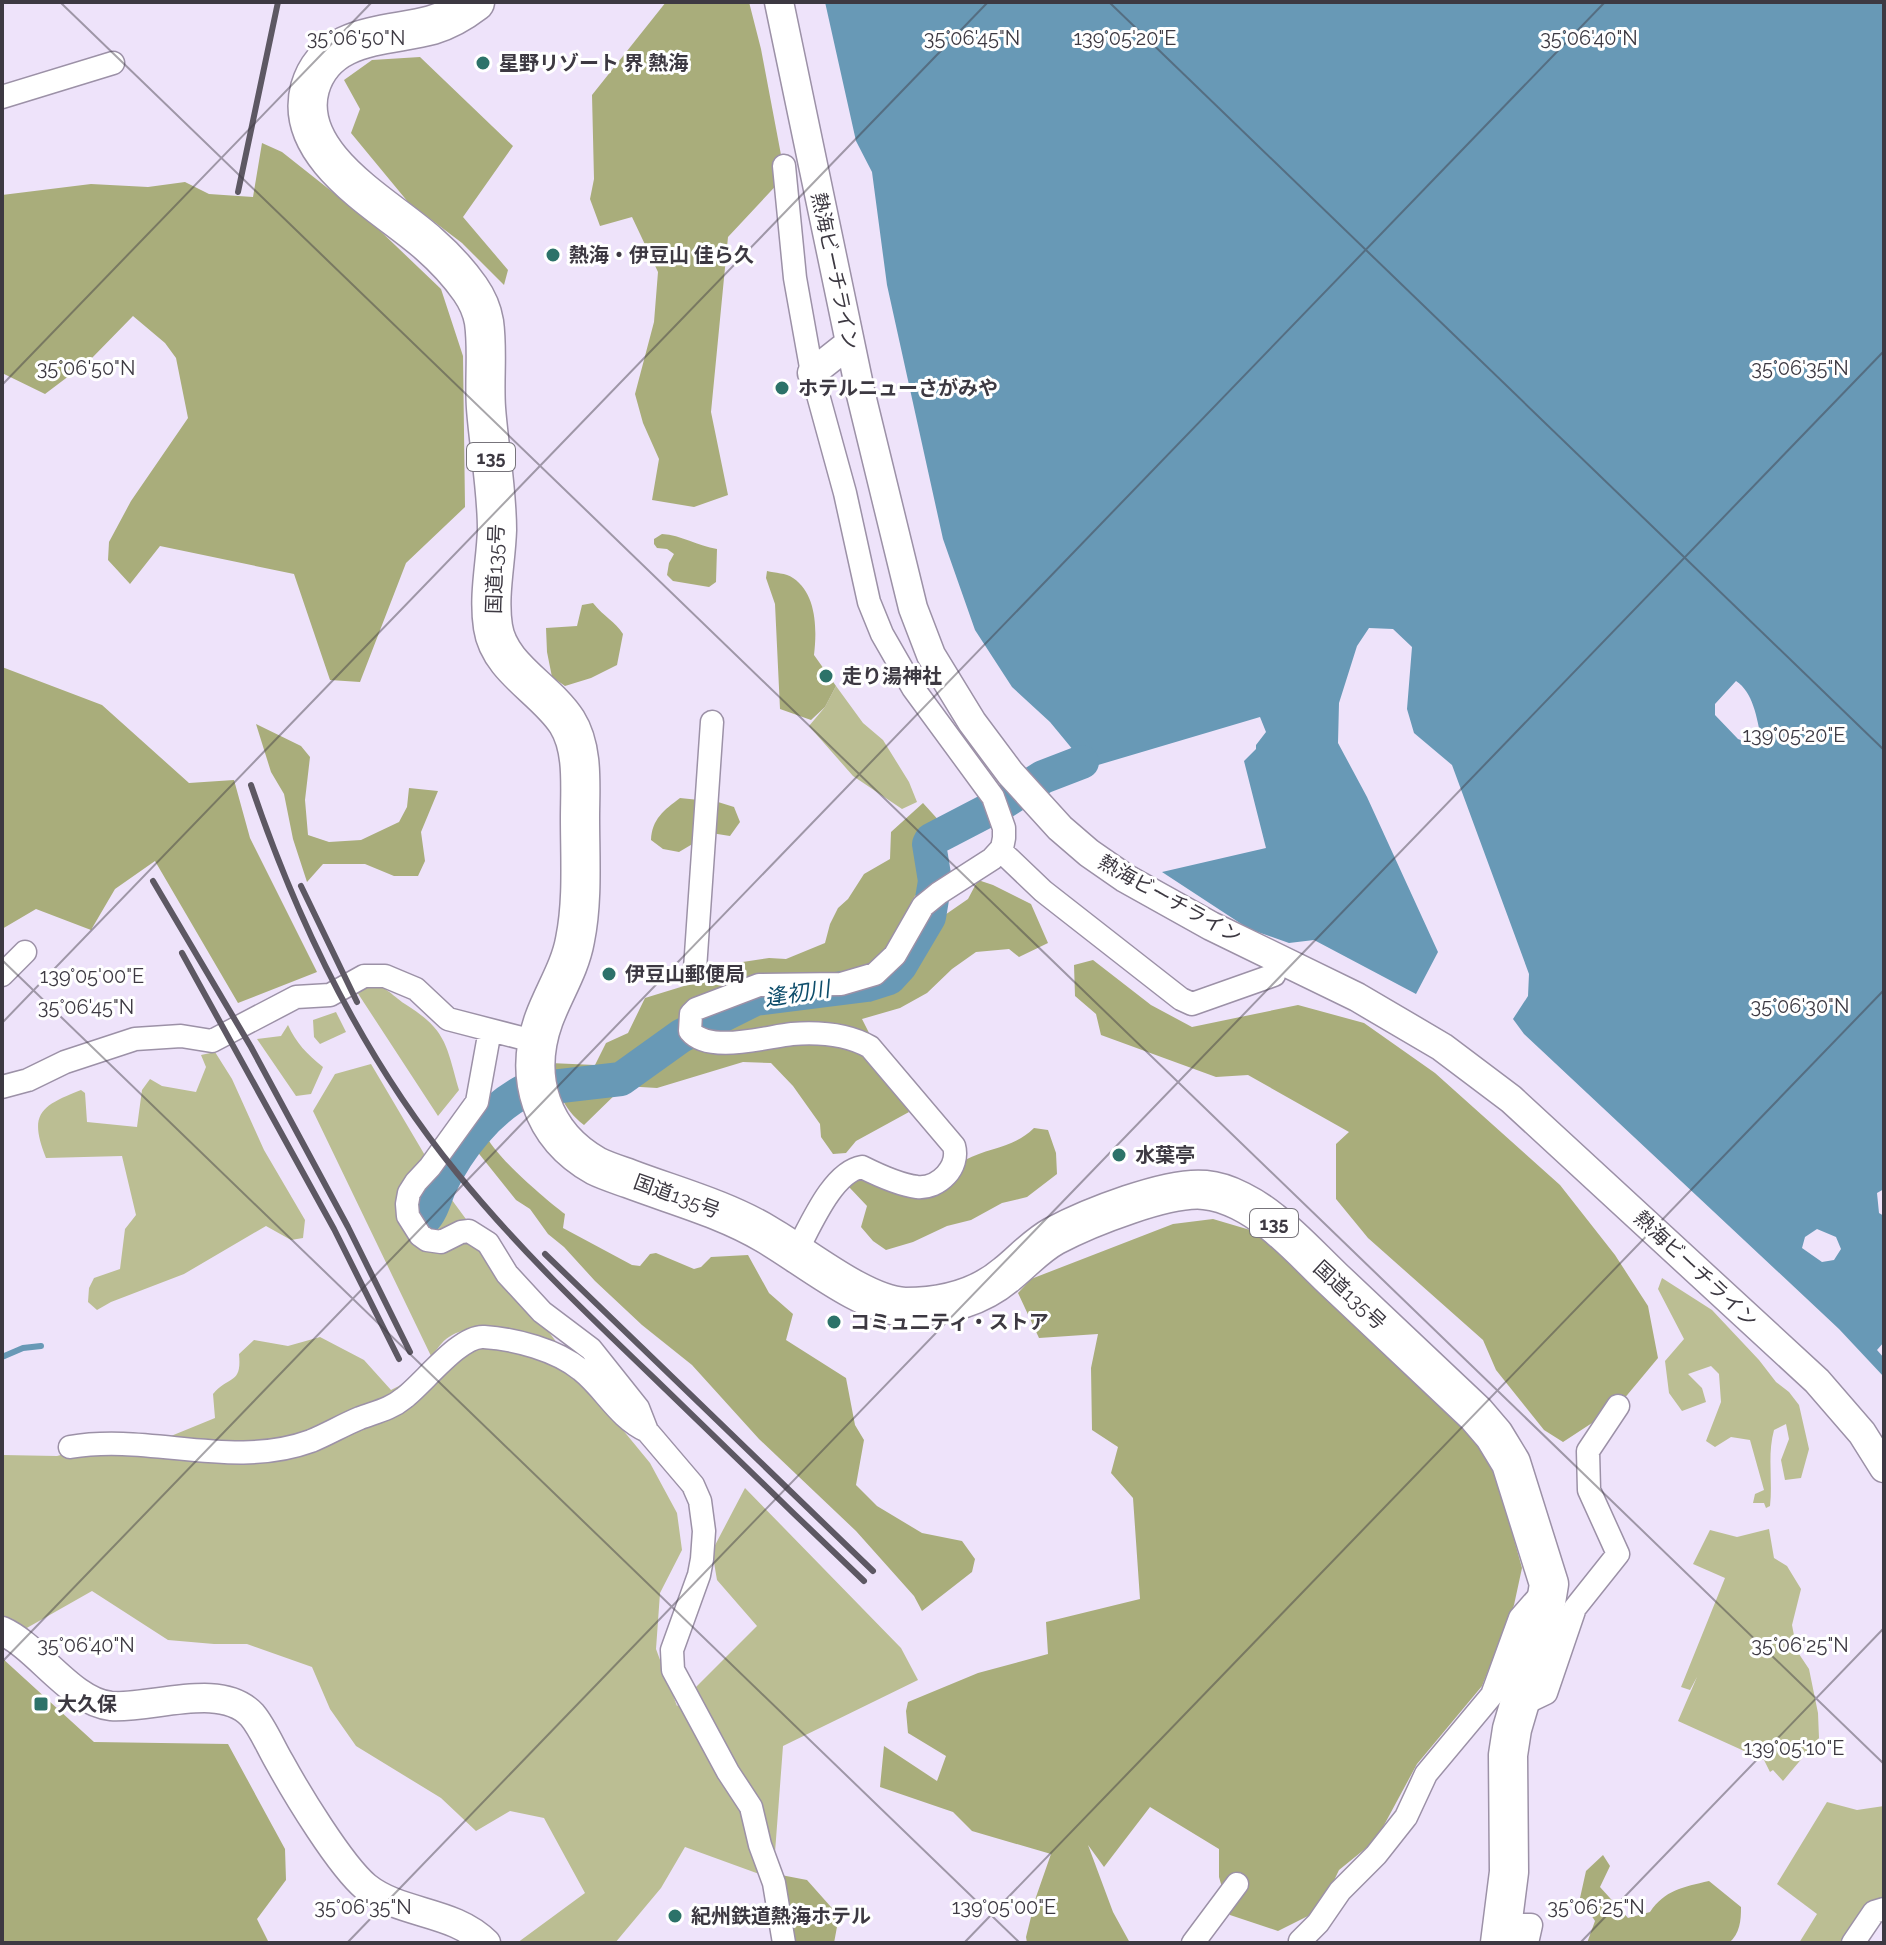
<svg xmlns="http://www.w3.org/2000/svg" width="1886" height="1945" viewBox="0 0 1886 1945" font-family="Raleway,'Noto Sans JP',sans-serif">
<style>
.green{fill:#bbbe93}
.forest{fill:#a9ad7b}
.water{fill:#6899b6;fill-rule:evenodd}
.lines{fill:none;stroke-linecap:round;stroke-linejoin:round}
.stream{stroke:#6899b6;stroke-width:6}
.river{stroke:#6899b6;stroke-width:34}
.minor-casing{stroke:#9c91a7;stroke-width:25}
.tertiary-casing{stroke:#9c91a7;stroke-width:31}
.trunk-casing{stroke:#9c91a7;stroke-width:41}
.minor{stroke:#fff;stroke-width:22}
.tertiary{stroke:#fff;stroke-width:28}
.trunk{stroke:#fff;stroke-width:38}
.rail{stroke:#5d5863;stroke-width:6}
.ticks{fill:none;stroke:#3d3942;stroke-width:2;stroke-opacity:0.45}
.poi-dot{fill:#2c7269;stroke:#fff;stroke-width:3}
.labels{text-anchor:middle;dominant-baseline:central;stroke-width:6;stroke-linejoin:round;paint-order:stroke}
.shield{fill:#fff;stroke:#77747b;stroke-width:2}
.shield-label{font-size:18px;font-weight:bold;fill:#3d3942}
.poi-label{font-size:20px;font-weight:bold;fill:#3d3942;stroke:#fff;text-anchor:start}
.street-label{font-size:20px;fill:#3d3942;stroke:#fff}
.water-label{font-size:22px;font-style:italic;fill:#0e4d6b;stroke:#fff}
.ticks-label{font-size:20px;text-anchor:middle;fill:#3d3942;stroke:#fff;stroke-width:6;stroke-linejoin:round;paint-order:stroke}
</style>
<rect width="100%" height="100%" fill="#eee3fa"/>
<path class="green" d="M836,686L863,723L883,740L909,782L917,802L902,809L853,776L809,726L825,707Z
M367,984C386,985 390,994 405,1004C447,1030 446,1045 459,1090L438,1116L357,992Z
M336,1012L346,1032L320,1044L314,1037L313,1020Z
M288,1025C296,1043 307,1054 323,1067L311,1094L296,1096L257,1039L281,1036Z
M215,1052L232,1079L264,1150L305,1220L303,1238L291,1240L266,1226L184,1274L111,1302L97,1310L88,1302L89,1288L94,1278L120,1269L125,1229L136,1215L122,1156L46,1158C28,1113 41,1106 81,1090L85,1093L87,1122L137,1127L142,1090L150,1079L162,1086L196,1092L206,1067L201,1055Z
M371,1064L449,1196L557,1343C526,1340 477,1318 449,1337C442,1341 437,1350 431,1356L313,1111L335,1074Z
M1662,1278L1712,1310L1759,1360L1776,1382L1789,1392L1799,1405L1809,1449L1801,1478L1785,1480L1781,1460L1789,1439L1786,1424L1774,1430C1767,1456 1773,1480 1770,1506L1766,1508L1764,1503H1753L1755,1494L1764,1490L1750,1440L1731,1437L1715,1447L1706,1441L1721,1402L1719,1374L1711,1366L1688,1374L1702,1388L1706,1402L1682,1411L1669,1393L1665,1361L1684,1339L1658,1289Z
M320,1337L364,1360L391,1390L489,1340L577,1374L650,1463L677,1513L682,1550L660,1593L656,1649L677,1706L757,1626L717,1580L712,1551L745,1488L901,1648L918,1680L783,1746L773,1879L685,1847L661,1888L615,1943H517L585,1893L544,1818L510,1811L476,1831L441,1798L356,1746L330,1709L312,1667L247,1644H214L168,1640L92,1591L25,1629L2,1616V1455L57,1456L139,1434L171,1436L215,1418L213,1394C229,1375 242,1385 239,1354L254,1340L288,1346Z
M1769,1529L1774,1558L1787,1566L1801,1589L1792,1625L1797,1651L1809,1669L1818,1713L1819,1738L1783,1781L1773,1770L1770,1772L1764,1760L1678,1721L1697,1677L1690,1690L1681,1687L1725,1578L1693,1564L1710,1530L1737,1537Z
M1827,1802L1857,1810L1884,1806V1912L1867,1908L1842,1943H1799L1817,1914L1777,1884Z"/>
<path class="forest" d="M666,2H749L761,49L785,176L728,237L711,412L728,495L694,507L652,500L659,459L643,423L635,394L654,322L658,272L632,217L600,226L590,199L594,179L592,95Z
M420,57L513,146L463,217L508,270L504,285L462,243L408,202L351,133L360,109L344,80L372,60Z
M262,143L282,152L373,224L441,289L463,356L465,507L406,563L360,682L330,680L294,574L160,546L130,584L108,560L109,542L131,501L188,418L176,358L165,343L133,316L90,360L45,394L2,373V195L91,184L148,187L185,182L209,194L253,197Z
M662,534C681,535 698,546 717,549L716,582L709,587L673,581L667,575L669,563L674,554L667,549L657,548L654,544V539Z
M767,571C775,573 786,573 793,578C817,594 817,630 814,655L836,686L825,707L811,720L780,709L775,604L766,578Z
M593,603C604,617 615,621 623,634L617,665L591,678L565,686L552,677L547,652L546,628L577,626L582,605Z
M2,667L102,705L189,783L234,780L250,838L317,972L238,1003L155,861L115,889L91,930L36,909L2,929Z
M256,724L301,746L310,757L305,800L308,835L329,842L361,840L399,822L407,807L409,788L438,791L421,832L425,861L418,876H394L365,864H323L307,882L293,839L284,794L271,772Z
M680,798L718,802L734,807L740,822L730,836L711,833L679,852L663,849L651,840C652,819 664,810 680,798Z
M923,803L942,824L943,857L913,899L867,990L913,937L968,899L978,880L993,885L1031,904L1048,943L1019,957L1009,949L976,952L952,969L927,993L900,1008L862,1019L909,1112L856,1141L846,1153L833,1154L821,1137L820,1124L793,1086L771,1063L743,1062L657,1088L624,1086L584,1125C561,1107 558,1090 550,1063L595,1065L606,1043L628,1033L645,998L697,982L736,963L769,958L786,959L825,943L830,924L838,908L848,899L864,874L890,859L891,832Z
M1093,960L1151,1005L1192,1027L1298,1005L1364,1023L1435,1073L1560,1185L1615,1255L1648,1306L1658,1358L1618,1406L1563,1442L1544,1430L1496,1370L1483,1340L1368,1238L1336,1199V1144L1349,1132L1248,1075L1216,1077L1101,1035L1096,1014L1075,996L1074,965Z
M1034,1128L1048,1130L1056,1153L1057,1174L1027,1197L1002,1203L971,1220L947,1226L913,1242L886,1250L873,1241L861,1227L867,1206L849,1187L851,1182L869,1177L916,1193C932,1182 948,1169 965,1160C990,1147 1014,1148 1034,1128Z
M485,1133C492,1154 546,1200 565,1214L563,1228L632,1265L640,1266L650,1254L656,1253L694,1269L701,1267L711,1257L748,1255L769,1293L793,1314L786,1340L846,1378L855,1425L864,1440L856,1485L877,1506L922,1533L962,1541L975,1559L972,1572L922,1611L914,1596L856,1531L759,1439L692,1365L642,1325L595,1281L564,1247L548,1234L530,1209L516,1200L472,1145L477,1134Z
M1213,1219L1267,1235L1488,1445L1522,1568L1514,1605L1482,1686L1417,1764L1376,1840L1339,1870L1320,1910L1278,1931L1230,1915L1219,1877V1849L1150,1807L1104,1867L1088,1845L1113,1912L1130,1943H1027L1026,1937L1036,1897L1051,1854L972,1831L953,1812L880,1787L884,1746L937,1781L946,1756L908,1733L906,1711L908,1702L978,1673L1048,1654L1046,1622L1140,1599L1133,1498L1111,1473L1118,1447L1092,1430L1091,1368L1098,1334L1039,1338L1018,1293L1031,1279L1173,1224Z
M2,1658L94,1742L228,1744L285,1849L286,1880L257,1919L269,1943H2Z
M1603,1855L1610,1866L1600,1887L1628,1918L1650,1912C1665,1890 1683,1887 1709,1881L1741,1907C1741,1921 1740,1933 1729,1943L1680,1941L1669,1943H1587L1595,1921L1580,1898L1586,1871Z
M781,1875L807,1880L839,1916L834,1943H792Z"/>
<path class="water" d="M825,2H1884V1189L1877,1193L1879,1213L1884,1216V1342L1877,1350L1884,1358V1377L1839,1329L1524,1034L1513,1019L1528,996L1529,974L1452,765L1414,733L1407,709L1412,647L1393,629L1369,628L1357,646L1339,703L1338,743L1367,797L1438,952L1416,994L1314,940L1289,943L1249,929L1162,872L1266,848L1244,761L1256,749V745L1266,732L1260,717L1088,768L1050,722L1012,687L975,630L943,539L887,285L872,172L856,141ZM1736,681C1753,692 1757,718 1761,738L1753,745L1738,739L1715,715V704ZM1817,1229L1836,1237L1841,1249L1834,1260L1822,1262L1802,1248L1805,1237Z"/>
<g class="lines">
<path class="stream" d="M2,1357L23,1348L41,1346"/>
<path class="river" d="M424,1219C432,1211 435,1197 440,1186C458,1148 488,1110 526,1090L621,1079L681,1036L755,999L867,985L889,978L900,966L929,917L935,881L929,844L931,840L1004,802L1043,777L1082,762"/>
<defs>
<path id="minor" d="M2,97L113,63
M784,166L795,278L812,373L845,493L869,602L882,634L913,688L993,797L1004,828V838L1002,848L992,859L939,893L923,906L895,955L875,974L841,984L759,985L696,1009L691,1014L690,1031C709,1054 765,1037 792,1034C818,1032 847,1034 870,1047L954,1146C960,1167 939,1189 917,1187C900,1185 878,1175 862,1167C832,1172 810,1227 796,1252
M1000,850L1043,891L1181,999L1192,1004L1274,975
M695,969L712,722
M2,975L25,952
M490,1030L477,1102L430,1167L416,1182L409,1193L407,1204L408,1216L420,1235L427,1240L441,1242L461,1232L469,1231L488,1243L507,1274L542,1312L591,1349L638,1408L647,1431L693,1485L700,1501L704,1531L702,1559L699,1575L672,1650L673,1670L728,1772L751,1807L760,1845L774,1883L784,1943
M2,1087L28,1080L65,1062L135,1039L181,1036L212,1041L296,997L330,995L364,976H385L416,989L448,1019L537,1042
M70,1447C150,1433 232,1470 311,1441C328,1434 343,1425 360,1418C376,1412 391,1409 404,1398C424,1383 460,1335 484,1337C515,1339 557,1350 581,1370C605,1389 618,1418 647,1431
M1519,1706L1546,1693L1575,1608L1618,1554L1589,1490L1588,1451L1618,1406
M1503,1925H1531L1527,1943
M1300,1941L1318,1923L1340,1891L1376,1855L1406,1817L1426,1774L1492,1695L1520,1618L1543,1592
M1193,1943L1237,1884
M1853,1943L1874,1912L1884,1909"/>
<path id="tertiary" d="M779,2L861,395L913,608L931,655L972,722L1010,773L1060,828L1089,853L1125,878L1211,926L1357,997L1442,1047L1511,1099L1817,1381L1862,1433L1884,1468
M812,373L850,343
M2,1631C38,1647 71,1702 111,1706C152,1709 221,1681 252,1715C263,1728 271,1748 280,1763C297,1794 340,1865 366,1887C401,1915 453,1910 486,1943"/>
<path id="trunk" d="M475,2C462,12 449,20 432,25C388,37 326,32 310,88C291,157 387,206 429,244C445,258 458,272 470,289C477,299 482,310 484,322C488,350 484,380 486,408C489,448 497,489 497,530C496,562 488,595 493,627C499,668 546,689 567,722C584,749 580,787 580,818C580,857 583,901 575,940C570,968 554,992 544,1019C523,1077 541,1135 596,1166C606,1171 619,1175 630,1179C675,1196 724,1209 766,1234C803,1255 863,1305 905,1307C943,1307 978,1299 1007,1274C1023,1261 1036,1246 1054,1236C1088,1218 1168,1186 1205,1190C1228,1192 1254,1207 1271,1221C1293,1238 1313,1260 1333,1279C1381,1324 1428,1369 1476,1414L1494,1435L1511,1463L1549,1584L1542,1627L1512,1729L1508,1755L1509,1872L1500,1943"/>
</defs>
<use href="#minor" class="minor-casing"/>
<use href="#tertiary" class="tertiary-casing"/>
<use href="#trunk" class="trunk-casing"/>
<use href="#minor" class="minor"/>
<use href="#tertiary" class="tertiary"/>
<use href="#trunk" class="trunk"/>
<path class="rail" d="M238,192L278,2
M251,785C298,924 364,1059 457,1173C517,1247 586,1313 655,1379C724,1446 794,1514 864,1581
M153,881L251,1047L348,1227L410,1352
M301,886L357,1002
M182,953L334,1229L399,1359
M545,1254L873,1571"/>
</g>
<path class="ticks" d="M60,2L1884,1764M1109,2L1884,750M2,385L372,2M2,960L1020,1943M2,1023L988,2M2,1662L1605,2M347,1943L1884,351M964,1943L1884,990M1580,1943L1884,1628"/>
<g class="poi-dot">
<circle cx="483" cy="63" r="8"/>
<circle cx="553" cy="255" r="8"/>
<circle cx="782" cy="388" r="8"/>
<circle cx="826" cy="676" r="8"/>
<circle cx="609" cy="974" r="8"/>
<circle cx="1119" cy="1155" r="8"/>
<circle cx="834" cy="1322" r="8"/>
<rect x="33" y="1696" width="16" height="16" rx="4"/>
<circle cx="675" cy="1916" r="8"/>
</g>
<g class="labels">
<g class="shield">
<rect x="467" y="443" width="48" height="28" rx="6"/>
<rect x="1250" y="1209" width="48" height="28" rx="6"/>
</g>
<g class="shield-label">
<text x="491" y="457">135</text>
<text x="1274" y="1223">135</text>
</g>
<g class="poi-label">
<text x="499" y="63">星野リゾート 界 熱海</text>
<text x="569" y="255">熱海・伊豆山 佳ら久</text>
<text x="798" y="388">ホテルニューさがみや</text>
<text x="842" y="676">走り湯神社</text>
<text x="625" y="974">伊豆山郵便局</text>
<text x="1135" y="1155">水葉亭</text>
<text x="850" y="1322">コミュ二ティ・ストア</text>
<text x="57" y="1704">大久保</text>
<text x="691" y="1916">紀州鉄道熱海ホテル</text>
</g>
<g class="street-label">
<text transform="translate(835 271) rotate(78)">熱海ビーチライン</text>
<text transform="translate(495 569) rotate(-88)">国道135号</text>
<text transform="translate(1170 899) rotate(29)">熱海ビーチライン</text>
<text transform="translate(677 1196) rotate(20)">国道135号</text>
<text transform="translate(1696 1269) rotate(43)">熱海ビーチライン</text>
<text transform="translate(1350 1295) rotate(43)">国道135号</text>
</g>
<g class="water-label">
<text transform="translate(797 993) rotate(-9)">逢初川</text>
</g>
</g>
<g class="ticks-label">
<text x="1125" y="45">139°05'20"E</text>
<text x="356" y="45">35°06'50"N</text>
<text x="972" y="45">35°06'45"N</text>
<text x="1589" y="45">35°06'40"N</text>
<text x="1800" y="375">35°06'35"N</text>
<text x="86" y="375">35°06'50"N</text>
<text x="1794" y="742">139°05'20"E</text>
<text x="92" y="983">139°05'00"E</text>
<text x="1800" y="1013">35°06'30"N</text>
<text x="86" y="1014">35°06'45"N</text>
<text x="1800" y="1652">35°06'25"N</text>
<text x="86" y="1652">35°06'40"N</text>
<text x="1794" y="1755">139°05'10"E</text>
<text x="363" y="1914">35°06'35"N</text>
<text x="1596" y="1914">35°06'25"N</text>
<text x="1004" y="1914">139°05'00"E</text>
</g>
<rect width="1886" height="1945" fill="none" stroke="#3d3942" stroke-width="8"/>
</svg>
